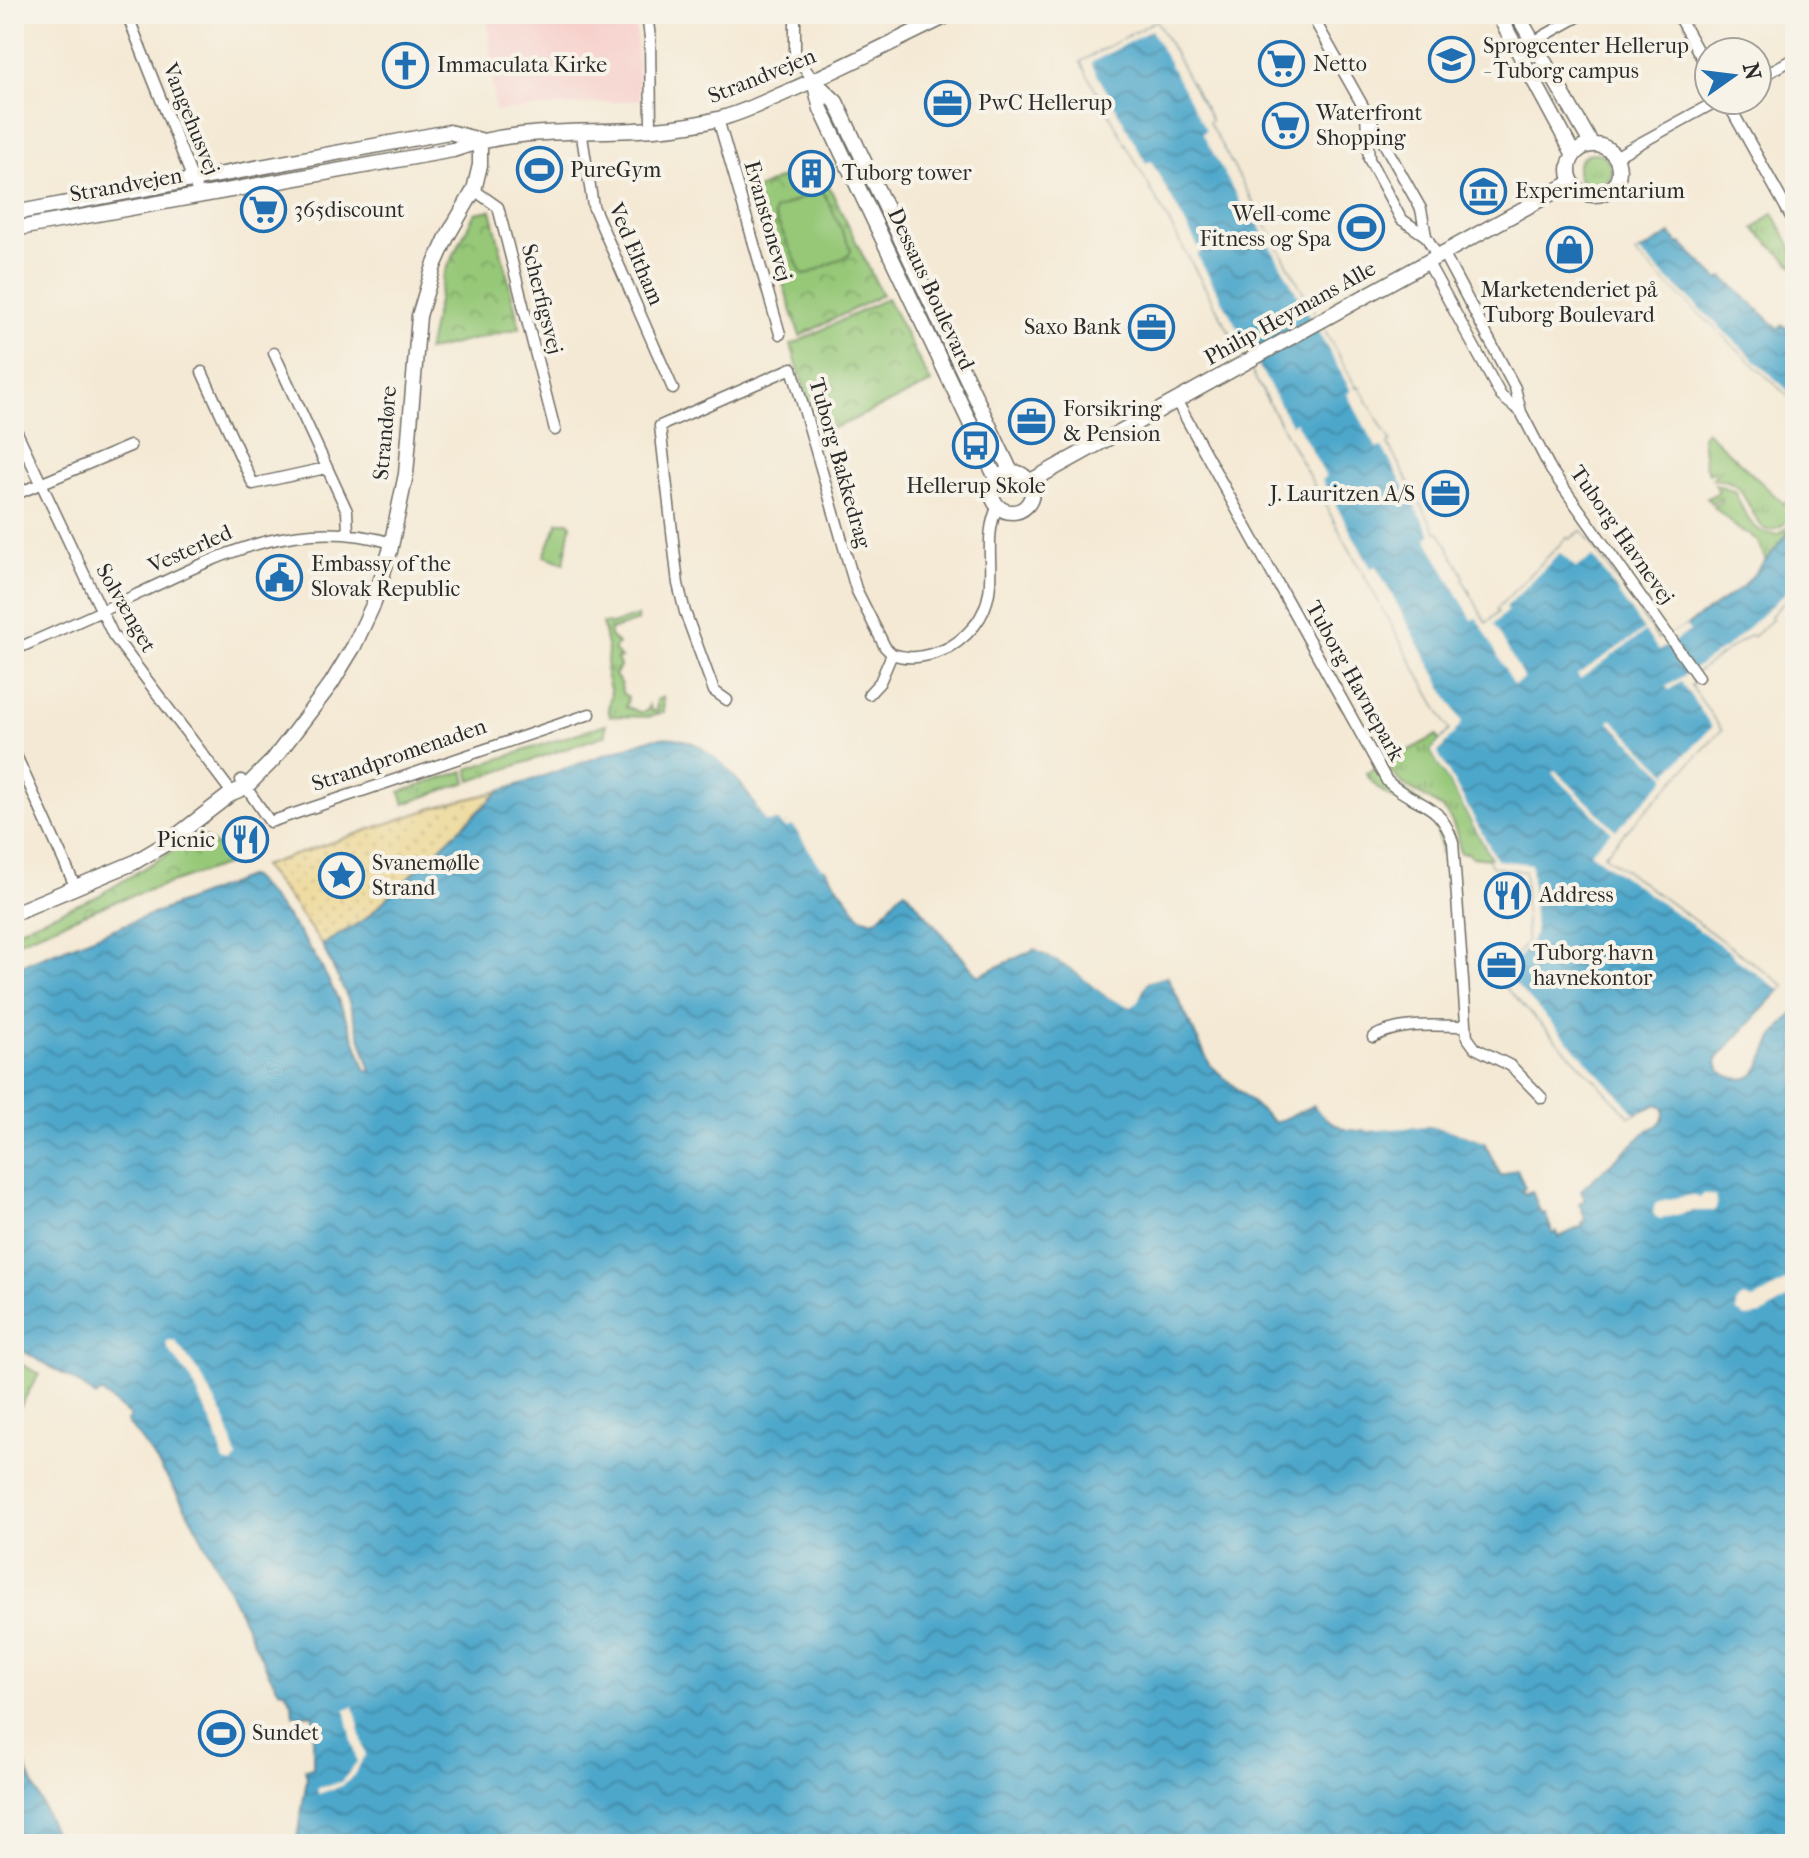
<svg xmlns="http://www.w3.org/2000/svg" width="1809" height="1858" viewBox="0 0 1809 1858" font-family="'IM FELL French Canon',serif">
<style>
.built{fill:#f7d0cc}
.grass{fill:url(#grass-tufts);stroke:#607a52;stroke-width:2}
.sand{fill:url(#sand-dots);stroke:#8c8264;stroke-width:2}
.park{fill:url(#park-crowns);stroke:#607a52;stroke-width:2}
.garden{fill:#96c878;stroke:#607a52;stroke-width:2}
.water{fill:url(#water-waves);stroke:#3c697b;stroke-width:2}
.pier{fill:#f4e9d4}
.lines{fill:none;stroke-linecap:round;stroke-linejoin:round}
.street-casing{stroke:#716e66;stroke-width:13}
.secondary-casing{stroke:#716e66;stroke-width:17}
.street{stroke:#fff;stroke-width:10}
.secondary{stroke:#fff;stroke-width:14}
.labels{text-anchor:middle;dominant-baseline:central;stroke-width:8;stroke-linejoin:round;paint-order:stroke}
.poi-label{font-size:22px;fill:#2b2b2b;stroke:#f7f3e8;text-anchor:start}
.street-label{font-size:22px;fill:#2b2b2b;stroke:#f7f3e8}
</style>
<defs>
<pattern id="grass-tufts" width="24" height="20" patternUnits="userSpaceOnUse" patternTransform="scale(2)"><rect width="24" height="20" fill="#96c878"/><path d="M3 7l-1-3M5 7V3M7 7l1-3M15 17l-1-3M17 17v-4M19 17l1-3" fill="none" stroke="#7ba363"/></pattern>
<pattern id="sand-dots" width="8" height="8" patternUnits="userSpaceOnUse" patternTransform="scale(2)"><rect width="8" height="8" fill="#eeda9e"/><path d="M2 2h.1M6 6h.1" fill="none" stroke="#cb8" stroke-width="1.8" stroke-linecap="round"/></pattern>
<pattern id="park-crowns" width="20" height="18" patternUnits="userSpaceOnUse" patternTransform="scale(2)"><rect width="20" height="18" fill="#96c878"/><path d="M2 6a3 3 0 1 1 6 0M12 15a3 3 0 1 1 6 0" fill="none" stroke="#7ba363"/></pattern>
<pattern id="water-waves" width="16" height="10" patternUnits="userSpaceOnUse" patternTransform="scale(2)"><rect width="16" height="10" fill="#4ea7cb"/><path d="M0 5q4-4 8 0t8 0" fill="none" stroke="#4188a5"/></pattern>
</defs>
<rect width="100%" height="100%" fill="#f7f3e8"/>
<filter id="ink" filterUnits="userSpaceOnUse"><feTurbulence type="fractalNoise" baseFrequency=".0125" numOctaves="2"/><feDisplacementMap in="SourceGraphic" scale="16" xChannelSelector="R" yChannelSelector="G"/><feConvolveMatrix kernelMatrix="1 2 1 2 8 2 1 2 1" color-interpolation-filters="sRGB"/></filter>
<filter id="wash" filterUnits="userSpaceOnUse"><feTurbulence type="fractalNoise" baseFrequency=".006" numOctaves="4" result="noise"/><feDisplacementMap in="SourceGraphic" scale="32" xChannelSelector="R" yChannelSelector="G"/><feGaussianBlur stdDeviation="1.8" result="paint"/><feColorMatrix in="noise" values="0 0 0 0 0 0 0 0 0 0 0 0 0 0 0 0 0 1.4 0 .05"/><feComposite in="paint" operator="in"/></filter>
<g filter="url(#wash)">
<rect width="100%" height="100%" fill="#f4e9d4"/>
<path class="built" d="M487,14H635L640,100L495,111Z"/>
<path class="grass" d="M1577 170a17 17 0 1 1 34 0a17 17 0 1 1-34 0Z
M1773,213L1795,254V268L1754,229Z
M1706,431L1784,504L1795,494V512C1759,558 1756,505 1736,486C1730,480 1720,480 1712,479L1716,474L1714,471L1709,473L1705,465L1702,436Z
M1715,484L1734,491C1744,512 1752,537 1779,534L1795,521V525L1766,561L1758,542L1750,534L1739,530L1713,506L1722,501L1721,498L1711,503L1707,498L1719,492Z
M637,616L638,621L610,630V636L618,644L614,650L621,658L617,659L620,666L615,676L621,683L622,693L628,697L626,707L642,713L648,710L649,705L652,711H656L657,700L663,697L664,712L650,717L610,716L608,709L611,693L606,674L608,650L602,623L614,624Z
M606,724V735L471,781L468,769Z
M1437,735L1440,741L1432,751L1492,859L1472,857L1468,853H1460C1454,788 1411,807 1385,763Z
M1375,769C1405,792 1446,813 1449,853L1441,854C1439,794 1391,816 1366,773Z
M464,771L467,782L404,804L400,792Z
M14,1360L39,1374L14,1417Z"/>
<path class="sand" d="M500,791L365,919L322,945L291,901L262,866L436,807Z"/>
<path class="park" d="M798,170L804,182L823,174L882,295L800,336L753,191Z
M491,210L520,328L427,351L444,274L475,213Z
M887,298L931,383L844,424L818,433L791,345Z
M558,522H569L571,525L564,563L544,556Z
M200,834L237,861L116,901L14,943V931L98,896Z"/>
<path class="garden" d="M819,190L823,191L851,250L849,255L806,275L802,274L774,215L775,210Z"/>
<path class="water" d="M1156,21L1211,120L1208,122L1356,388L1359,387L1390,442L1387,444L1436,533L1439,532L1464,577L1462,579L1486,624L1499,612L1497,609L1567,538L1569,540L1582,531L1659,640L1680,630L1744,586L1795,525V590L1770,616L1772,619L1753,636L1750,634L1689,677L1693,683L1690,685L1721,730L1603,855L1784,986L1717,1059C1717,1070 1722,1073 1731,1077C1762,1087 1762,1054 1775,1035C1781,1027 1788,1019 1795,1011V1844H296L307,1779L305,1769L313,1768V1715H293L292,1703L285,1691L279,1690L270,1675C229,1593 186,1492 127,1422L130,1416L101,1392L96,1397L80,1384L14,1346V968L250,876C312,938 338,989 366,1071H371L348,999L322,945L365,919L500,791L650,739C706,728 741,779 765,821H777L793,826L861,917L873,921C888,915 891,898 905,890L978,976L1035,949L1072,969L1107,997L1132,1007L1143,992L1147,982L1167,976L1210,1065L1275,1123L1314,1105C1345,1147 1381,1124 1424,1126C1445,1127 1465,1135 1484,1142L1501,1176L1517,1169L1525,1188L1522,1190L1524,1194L1532,1191L1541,1214L1545,1213L1553,1234L1557,1232L1559,1237L1583,1226L1582,1223L1586,1221L1579,1203L1585,1200L1581,1190L1648,1130C1659,1126 1665,1120 1664,1108L1658,1104L1630,1116L1498,979L1527,942L1525,871L1492,866L1489,859L1492,858L1431,751L1450,730L1081,62Z
M1671,234L1678,244L1681,243L1719,280L1723,277L1779,329L1783,325L1795,336V402L1636,254Z
M14,1740L59,1844H14Z"/>
<path class="pier" d="M1156,21L1211,120L1208,122L1356,388L1359,387L1390,442L1387,444L1436,533L1439,532L1464,577L1462,579L1486,624L1499,612L1497,609L1567,538L1569,540L1582,531L1658,640L1686,626L1690,631L1659,651L1645,632L1580,679L1577,675L1644,630L1593,557L1576,568L1560,553L1506,607L1508,610L1494,624L1524,679L1514,685L1477,618L1472,620L1426,538L1431,535L1382,447L1377,449L1347,394L1351,391L1257,222L1252,224L1202,133L1206,130L1151,30L1091,63L1146,163L1151,161L1201,252L1197,255L1291,424L1296,422L1326,477L1322,480L1371,568L1376,566L1462,723L1438,753L1497,860L1531,864L1535,935L1507,975L1636,1114L1630,1116L1498,979L1527,942L1525,871L1492,866L1489,859L1492,858L1431,751L1450,730L1081,62Z
M1639,252L1795,397V402L1659,276L1636,254Z
M1795,584V590L1770,616L1772,619L1753,636L1750,634L1689,677L1693,683L1690,685L1721,730L1603,855L1784,986L1780,990L1732,956L1733,954L1590,853L1611,831L1552,773L1555,770L1616,830L1667,777L1609,722L1612,719L1669,775L1668,772L1712,727L1681,682L1669,690L1666,687L1728,646Z
M701,741L727,762L749,786L768,817H778L787,824L795,823L828,866L825,868L820,866L793,826L786,828L777,821L765,822L746,788L725,765L697,743Z
M1039,947L1074,966L1109,993L1126,1002L1131,1003L1134,1000L1145,978L1165,972L1167,976L1147,982L1137,1003L1132,1007L1124,1005L1107,997L1072,969L1035,949Z
M1318,1103L1332,1119L1348,1125L1369,1127L1429,1122L1467,1131L1482,1137L1484,1142L1452,1131L1428,1126L1369,1131L1347,1129L1322,1115L1314,1105Z
M1704,1193L1715,1196L1717,1206L1714,1211H1692L1661,1219L1656,1217L1653,1213L1655,1204L1663,1200L1692,1195L1700,1197Z
M1795,1276V1294L1762,1315L1746,1317L1737,1312V1303L1740,1299L1744,1297L1753,1300Z
M169,1340L175,1341L200,1374L226,1421L237,1458L233,1464L224,1462L215,1431L191,1379L168,1349L166,1343Z
M354,1706L366,1757L363,1758L355,1775L342,1786L318,1794L317,1788L341,1782L357,1763L345,1709Z"/>
</g>
<g filter="url(#ink)">
<g class="lines">
<defs>
<path id="street" d="M127,14L199,195
M647,14L650,38L651,128
M795,14V55L814,81
M1311,14L1421,209L1426,236L1437,256
M1677,14L1709,71
M14,17L22,14
M1533,42L1583,14
M1757,79L1795,58
M1726,100L1795,224
M1366,116L1369,159L1401,219L1426,236
M718,119L780,334
M581,130L593,206L673,389
M1615,157L1719,100
M474,190L498,207L555,430
M1443,253L1515,388L1521,412L1551,470L1698,677
M1427,261L1501,396L1521,412
M274,353L347,511L348,533
M202,372L253,484L326,468
M1176,400L1387,781C1415,807 1439,799 1453,842L1467,1037L1475,1048L1511,1066L1542,1098
M14,426L113,635L232,793
M14,495L130,446
M14,650C55,632 96,614 136,595C220,555 297,514 392,543
M892,654C909,660 924,657 941,651C955,646 965,637 975,625C1005,586 978,546 998,506
M869,694L880,682L892,654
M727,700L714,691L685,612L678,584L660,426L792,368L856,589L885,647L892,654
M14,751L76,888
M241,780L270,822L590,714
M1373,1037C1400,1022 1434,1026 1464,1026"/>
<path id="secondary" d="M1498,14L1574,155
M1517,14L1592,145
M814,81L836,102L1011,472
M814,81L821,109L997,480
M1569 170a25 25 0 1 1 50 0a25 25 0 1 1-50 0Z
M14,213L449,132L480,140
M14,229L453,150C537,119 631,142 718,119C740,114 760,104 780,95C839,70 894,41 951,14
M992 492a20 20 0 1 1 40 0a20 20 0 1 1-40 0Z
M1029,482L1572,182
M14,913L133,863L167,843L232,793L246,787L273,760L331,684L354,646L373,605L390,551L406,474L419,316L434,266L447,237L474,190L480,165V140"/>
</defs>
<use href="#street" class="street-casing"/>
<use href="#secondary" class="secondary-casing"/>
<use href="#street" class="street"/>
<use href="#secondary" class="secondary"/>
</g>
</g>
<defs>
<symbol id="school-ring" viewBox="-11 -11 22 22"><circle r="9.5" fill="#f7f3e8" stroke="#1f6fb2" stroke-width="1.5"/><path d="M0-5L7-2L0 1L-7-2ZM-4 1L0 2.5L4 1V4Q0 6-4 4Z" fill="#1f6fb2"/></symbol>
<symbol id="supermarket-ring" viewBox="-11 -11 22 22"><circle r="9.5" fill="#f7f3e8" stroke="#1f6fb2" stroke-width="1.5"/><path d="M-6-5.5h2.5l.6 2H6L4.5 2H-2.5L-4.4-4H-6ZM-1.5 3.2a1.3 1.3 0 1 0 .1 0ZM3 3.2a1.3 1.3 0 1 0 .1 0Z" fill="#1f6fb2"/></symbol>
<symbol id="church-ring" viewBox="-11 -11 22 22"><circle r="9.5" fill="#f7f3e8" stroke="#1f6fb2" stroke-width="1.5"/><path d="M-1.2-6h2.4v3.5h3.3v2.4h-3.3V6h-2.4V-.1h-3.3v-2.4h3.3Z" fill="#1f6fb2"/></symbol>
<symbol id="office-ring" viewBox="-11 -11 22 22"><circle r="9.5" fill="#f7f3e8" stroke="#1f6fb2" stroke-width="1.5"/><path d="M-6-3h4V-5.5h4V-3h4V5H-6ZM-1-4.5V-3h2v-1.5ZM-6 0V1H6V0Z" fill="#1f6fb2"/></symbol>
<symbol id="stadium-ring" viewBox="-11 -11 22 22"><circle r="9.5" fill="#f7f3e8" stroke="#1f6fb2" stroke-width="1.5"/><path d="M0-5a6.5 5 0 1 0 0 10a6.5 5 0 1 0 0-10ZM-3.5-1.8h7v3.6h-7Z" fill="#1f6fb2"/></symbol>
<symbol id="building-ring" viewBox="-11 -11 22 22"><circle r="9.5" fill="#f7f3e8" stroke="#1f6fb2" stroke-width="1.5"/><path d="M-4-6H4V6H1V3H-1V6H-4ZM-2.5-4.3h1.7v1.8h-1.7ZM.8-4.3h1.7v1.8H.8ZM-2.5-1h1.7V.8h-1.7ZM.8-1h1.7V.8H.8Z" fill="#1f6fb2"/></symbol>
<symbol id="museum-ring" viewBox="-11 -11 22 22"><circle r="9.5" fill="#f7f3e8" stroke="#1f6fb2" stroke-width="1.5"/><path d="M0-6L6-3V-2H-6V-3ZM-5-1h2V3h-2ZM-1-1h2V3h-2ZM3-1h2V3H3ZM-6 4H6V6H-6Z" fill="#1f6fb2"/></symbol>
<symbol id="shop-ring" viewBox="-11 -11 22 22"><circle r="9.5" fill="#f7f3e8" stroke="#1f6fb2" stroke-width="1.5"/><path d="M-5-2.5h2.3a2.7 3.5 0 0 1 5.4 0H5L5.5 6h-11ZM-1.5-2.5h3a1.5 2.3 0 0 0-3 0Z" fill="#1f6fb2"/></symbol>
<symbol id="bus-ring" viewBox="-11 -11 22 22"><circle r="9.5" fill="#f7f3e8" stroke="#1f6fb2" stroke-width="1.5"/><path d="M-5-6H5V4H4V6H2V4H-2V6H-4V4H-5ZM-3.5-4V0h7V-4ZM-3.5 1.2v1.5H-2V1.2ZM2 1.2v1.5H3.5V1.2Z" fill="#1f6fb2"/></symbol>
<symbol id="civic-ring" viewBox="-11 -11 22 22"><circle r="9.5" fill="#f7f3e8" stroke="#1f6fb2" stroke-width="1.5"/><path d="M-.6-6.5H3V-4.5H.6V-3L4-1V1h2V6H-6V1h2V-1L-.6-3ZM-1.2 2.5V6h2.4V2.5Z" fill="#1f6fb2"/></symbol>
<symbol id="restaurant-ring" viewBox="-11 -11 22 22"><circle r="9.5" fill="#f7f3e8" stroke="#1f6fb2" stroke-width="1.5"/><path d="M-5-6h1v4h1v-4h1v4h1v-4h1v5L-1.5 .5V6h-2V.5L-5-1ZM5-6V6H3V1.5H1.5Q1.5-4 5-6Z" fill="#1f6fb2"/></symbol>
<symbol id="sight-ring" viewBox="-11 -11 22 22"><circle r="9.5" fill="#f7f3e8" stroke="#1f6fb2" stroke-width="1.5"/><path d="M0-6L1.8-2.2L6-1.7L2.9 1.2L3.7 5.4L0 3.3L-3.7 5.4L-2.9 1.2L-6-1.7L-1.8-2.2Z" fill="#1f6fb2"/></symbol>
</defs>
<g fill-rule="evenodd">
<use href="#school-ring" x="1426" y="34" width="51" height="51"/>
<use href="#supermarket-ring" x="1256" y="38" width="51" height="51"/>
<use href="#church-ring" x="380" y="40" width="51" height="51"/>
<use href="#office-ring" x="922" y="78" width="51" height="51"/>
<use href="#supermarket-ring" x="1260" y="100" width="51" height="51"/>
<use href="#stadium-ring" x="514" y="144" width="51" height="51"/>
<use href="#building-ring" x="786" y="148" width="51" height="51"/>
<use href="#museum-ring" x="1458" y="166" width="51" height="51"/>
<use href="#supermarket-ring" x="238" y="184" width="51" height="51"/>
<use href="#stadium-ring" x="1336" y="202" width="51" height="51"/>
<use href="#shop-ring" x="1544" y="224" width="51" height="51"/>
<use href="#office-ring" x="1126" y="302" width="51" height="51"/>
<use href="#office-ring" x="1006" y="396" width="51" height="51"/>
<use href="#bus-ring" x="950" y="420" width="51" height="51"/>
<use href="#office-ring" x="1420" y="468" width="51" height="51"/>
<use href="#civic-ring" x="254" y="552" width="51" height="51"/>
<use href="#restaurant-ring" x="220" y="814" width="51" height="51"/>
<use href="#sight-ring" x="316" y="850" width="51" height="51"/>
<use href="#restaurant-ring" x="1482" y="870" width="51" height="51"/>
<use href="#office-ring" x="1476" y="940" width="51" height="51"/>
<use href="#stadium-ring" x="196" y="1708" width="51" height="51"/>
</g>
<g class="labels">
<g class="poi-label">
<text x="1483" y="46">Sprogcenter Hellerup<tspan x="1483" dy="25">- Tuborg campus</tspan></text>
<text x="1313" y="64">Netto</text>
<text x="437" y="65">Immaculata Kirke</text>
<text x="978" y="103">PwC Hellerup</text>
<text x="1316" y="113">Waterfront<tspan x="1316" dy="25">Shopping</tspan></text>
<text x="570" y="170">PureGym</text>
<text x="842" y="173">Tuborg tower</text>
<text x="1515" y="191">Experimentarium</text>
<text x="294" y="210">365discount</text>
<text x="1331" y="214" text-anchor="end">Well-come<tspan x="1331" dy="25">Fitness og Spa</tspan></text>
<text x="1569" y="290" text-anchor="middle">Marketenderiet på<tspan x="1569" dy="25">Tuborg Boulevard</tspan></text>
<text x="1121" y="327" text-anchor="end">Saxo Bank</text>
<text x="1063" y="409">Forsikring<tspan x="1063" dy="25">&amp; Pension</tspan></text>
<text x="976" y="486" text-anchor="middle">Hellerup Skole</text>
<text x="1415" y="494" text-anchor="end">J. Lauritzen A/S</text>
<text x="311" y="564">Embassy of the<tspan x="311" dy="25">Slovak Republic</tspan></text>
<text x="215" y="840" text-anchor="end">Picnic</text>
<text x="372" y="863">Svanemølle<tspan x="372" dy="25">Strand</tspan></text>
<text x="1539" y="895">Address</text>
<text x="1533" y="953">Tuborg havn<tspan x="1533" dy="25">havnekontor</tspan></text>
<text x="252" y="1733">Sundet</text>
</g>
<g class="street-label">
<text transform="translate(762 76) rotate(-22)">Strandvejen</text>
<text transform="translate(191 119) rotate(68)">Vangehusvej</text>
<text transform="translate(126 185) rotate(-10)">Strandvejen</text>
<text transform="translate(768 221) rotate(74)">Evanstonevej</text>
<text transform="translate(636 254) rotate(67)">Ved Eltham</text>
<text transform="translate(931 289) rotate(65)">Dessaus Boulevard</text>
<text transform="translate(542 299) rotate(76)">Scherfigsvej</text>
<text transform="translate(1290 313) rotate(-29)">Philip Heymans Alle</text>
<text transform="translate(385 433) rotate(-85)">Strandøre</text>
<text transform="translate(840 463) rotate(74)">Tuborg Bakkedrag</text>
<text transform="translate(1622 535) rotate(55)">Tuborg Havnevej</text>
<text transform="translate(190 549) rotate(-24)">Vesterled</text>
<text transform="translate(126 608) rotate(60)">Solvænget</text>
<text transform="translate(1355 681) rotate(61)">Tuborg Havnepark</text>
<text transform="translate(399 755) rotate(-19)">Strandpromenaden</text>
</g>
</g>
<rect width="1809" height="1858" fill="none" stroke="#f7f3e8" stroke-width="48"/>
<g transform="translate(1733 76) rotate(76)"><circle r="38" fill="#f7f3e8" stroke="#a5a39c" stroke-width="2"/>
<path d="M0-6L14 30L0 20L-14 30Z" fill="#1f6fb2"/>
<text y="-12" font-size="22" font-weight="bold" text-anchor="middle" fill="#2b2b2b">N</text>
</g>
</svg>
